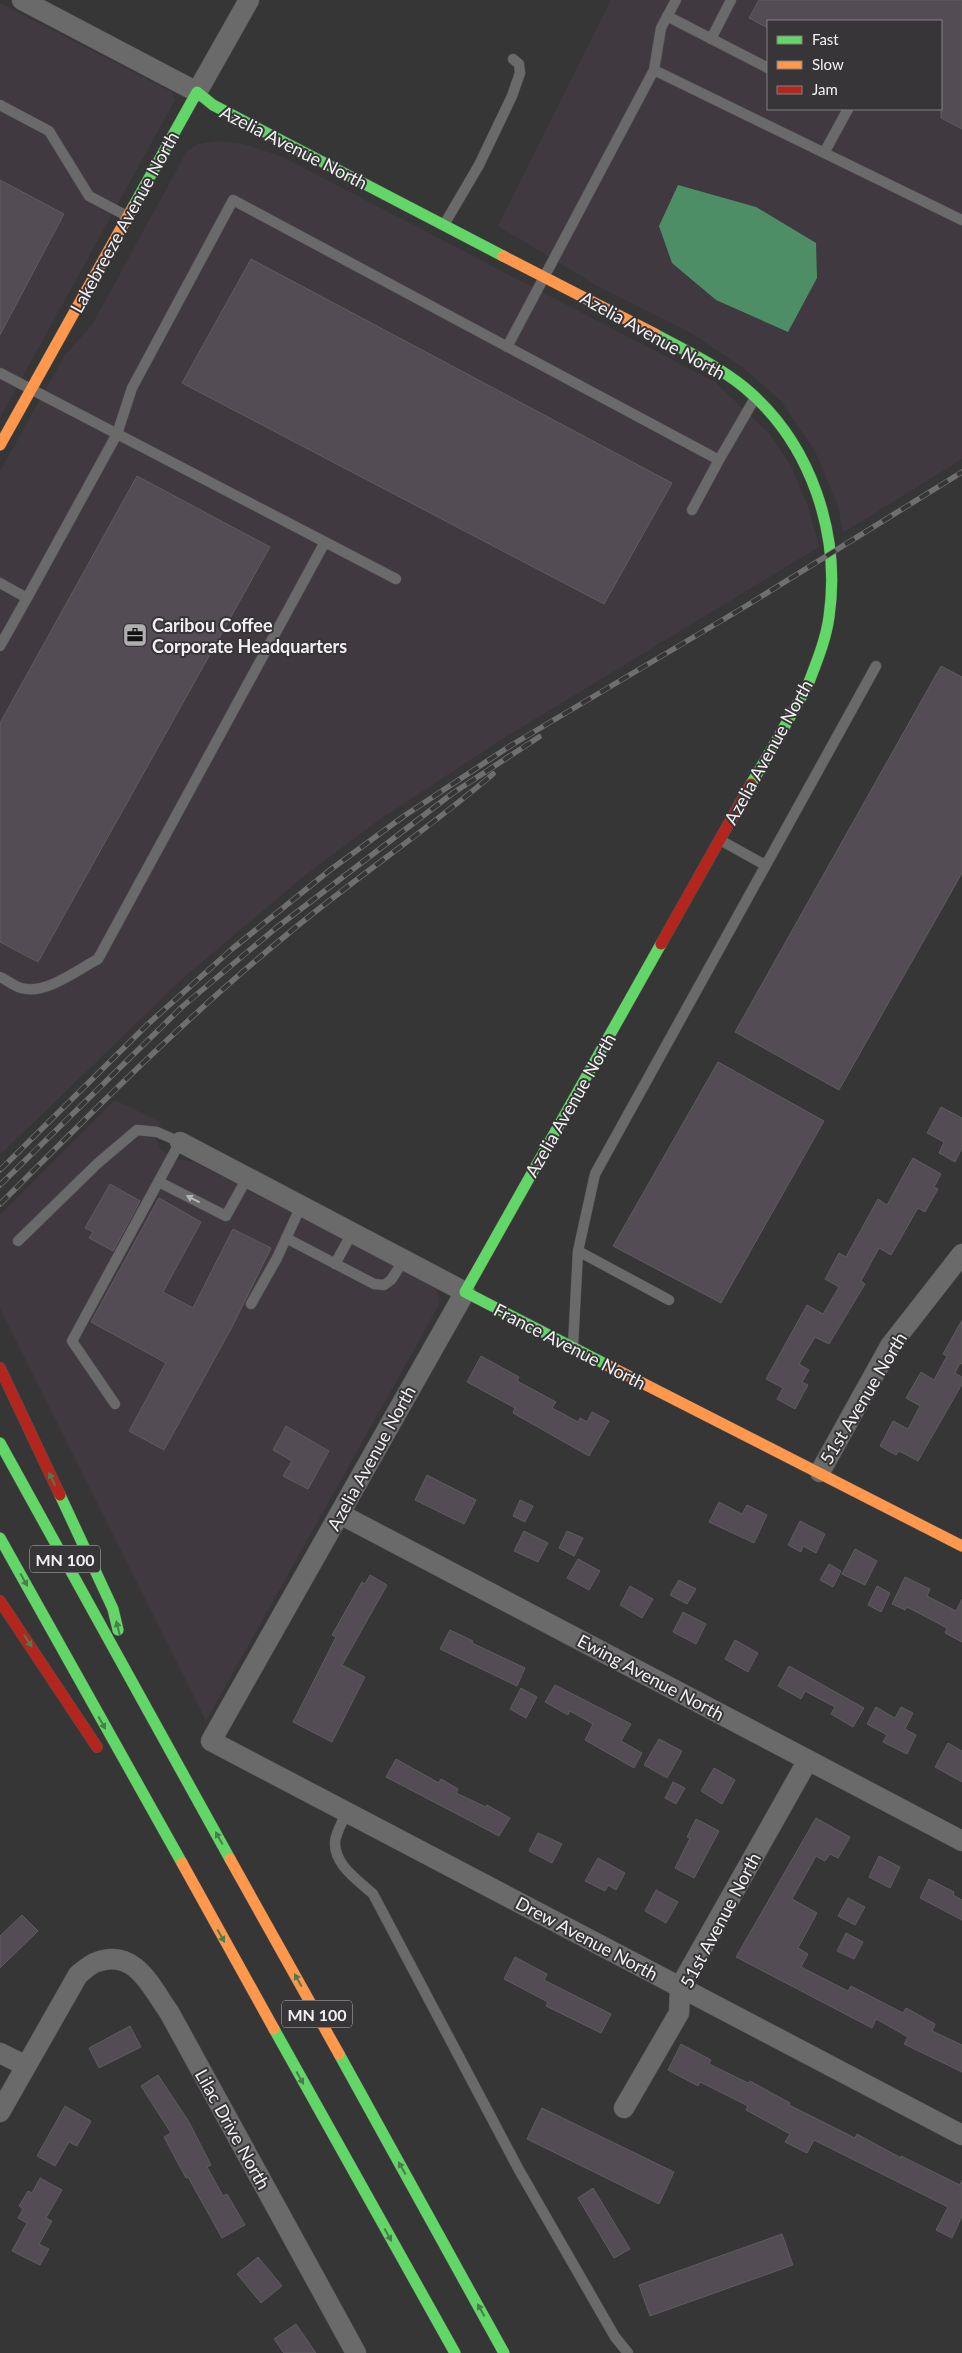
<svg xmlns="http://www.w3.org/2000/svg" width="962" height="2353" viewBox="0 0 962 2353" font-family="Lato,sans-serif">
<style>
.built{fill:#403940;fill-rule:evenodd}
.water{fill:#4e8e66}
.building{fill:#544c55;stroke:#5d5d5d}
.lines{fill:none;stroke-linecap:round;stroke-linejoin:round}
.lane-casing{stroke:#545454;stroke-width:11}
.street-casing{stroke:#545454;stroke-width:21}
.fast-casing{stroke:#545454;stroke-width:12}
.slow-casing{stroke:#545454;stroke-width:12}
.jam-casing{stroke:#545454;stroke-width:12}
.lane{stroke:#6b6a6b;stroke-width:10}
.street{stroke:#6b6a6b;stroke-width:20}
.fast{stroke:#63d668;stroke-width:11}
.slow{stroke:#ff974d;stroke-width:11}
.jam{stroke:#b3261e;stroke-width:11}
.rail-casing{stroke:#706f70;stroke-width:5.5}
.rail{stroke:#373537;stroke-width:4;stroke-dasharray:11;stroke-linecap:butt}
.oneway{fill:#b5b4b5}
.oneway2{fill:#4b7d4d}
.labels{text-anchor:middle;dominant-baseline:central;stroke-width:4;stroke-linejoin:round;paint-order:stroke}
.shield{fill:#373537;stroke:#bab8ba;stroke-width:1}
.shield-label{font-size:16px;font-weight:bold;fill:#f2f0f2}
.street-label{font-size:18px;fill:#f2f0f2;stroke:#373537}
.poi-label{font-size:18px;font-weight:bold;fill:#f2f0f2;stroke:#373537;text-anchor:start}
</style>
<rect width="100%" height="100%" fill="#363636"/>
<path class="built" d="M611,0H962V459L843,533L838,506L815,451L781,401L742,367L689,332L599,287L498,226ZM768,21H941V109H768Z
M0,3L172,92L175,100L0,418Z
M216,141L243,144L281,156L715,382L769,433L791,466L808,506L819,547L499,741L379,820L304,876L182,979L0,1155V471L65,355L92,325L187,151L198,144Z
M115,1100L160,1122L156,1138L161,1150L178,1159L194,1162L432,1285L438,1294L439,1305L206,1721L0,1309V1215Z"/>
<path class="water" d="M678,185L756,207L816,243L817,278L788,332L716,300L672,263L659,226Z"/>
<path class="building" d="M759,0H962V129L941,118V21H768V28L749,18Z
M0,180L64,214L0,335Z
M251,259L672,483L604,604L182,383Z
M137,476L270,547L38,962L0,942V723Z
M941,666L962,677V873L839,1090L735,1032Z
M718,1062L824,1121L721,1303L613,1246Z
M941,1107L962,1118V1148L955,1162L939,1153L944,1142L927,1133Z
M913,1158L941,1174L934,1187L938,1189L925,1212L918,1208L891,1255L879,1248L861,1281L865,1284L829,1344L815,1337L799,1364L809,1370L802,1382L808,1385L795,1409L777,1399L783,1388L766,1379L807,1305L823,1314L839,1287L825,1279L839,1253L846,1257L878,1199L887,1205Z
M110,1184L140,1201L113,1251L89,1238L93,1232L85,1228Z
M159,1198L201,1222L163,1292L193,1308L233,1229L271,1248L231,1329L164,1450L129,1431L166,1363L91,1322Z
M962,1320V1364L960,1363L955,1373L962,1377V1384L918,1461L899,1451L896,1455L880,1446L893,1421L908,1429L920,1406L906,1398L921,1372L934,1380L947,1356L943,1354Z
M481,1356L519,1377L517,1381L556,1402L552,1408L578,1422L580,1418L587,1422L592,1412L609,1421L589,1456L513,1413L515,1408L467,1382Z
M286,1426L329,1451L308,1489L283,1476L292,1461L273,1450Z
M427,1475L476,1500L464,1524L415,1500Z
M520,1500L533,1506L525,1522L513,1516Z
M719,1502L742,1514L747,1505L767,1515L754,1543L709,1522Z
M800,1521L825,1534L816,1553L803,1546L801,1552L788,1545Z
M524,1531L548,1543L538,1562L514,1551Z
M567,1531L583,1538L574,1556L559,1548Z
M855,1549L877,1561L865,1585L842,1574Z
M578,1559L600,1571L589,1590L567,1578Z
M829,1564L841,1571L833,1587L820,1580Z
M370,1575L387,1585L342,1665L365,1677L332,1742L293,1722L336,1637L332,1635L362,1582L365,1584Z
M905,1577L930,1589L927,1596L956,1611L962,1599V1642L945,1633L947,1628L907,1607L905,1610L892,1604Z
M679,1580L696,1589L687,1604L670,1595Z
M630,1586L653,1599L642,1618L620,1605Z
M877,1586L890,1593L881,1612L868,1605Z
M683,1612L706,1624L696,1644L673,1632Z
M450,1630L473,1641L472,1643L525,1668L517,1686L440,1649Z
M735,1640L758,1653L748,1672L725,1659Z
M789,1666L864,1708L853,1727L831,1714L835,1707L805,1691L801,1699L778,1686Z
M555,1685L631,1724L621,1741L642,1753L634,1768L585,1740L593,1724L570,1711L568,1715L545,1702Z
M521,1688L537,1697L526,1718L510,1709Z
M876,1707L895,1718L901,1707L913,1713L905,1729L916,1735L907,1754L883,1742L887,1735L867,1724Z
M659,1739L682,1751L667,1778L644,1765Z
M948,1743L962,1751V1782L935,1767Z
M396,1759L439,1783L441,1779L458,1789L456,1793L486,1807L487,1805L510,1818L499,1836L386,1777Z
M714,1768L735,1780L722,1804L701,1791Z
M673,1782L685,1788L676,1804L665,1798Z
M816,1818L850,1837L838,1858L830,1854L825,1861L816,1856L792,1899L817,1913L798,1948L808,1954L801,1967L848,1991L851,1986L903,2013L906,2008L935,2024L932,2031L962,2045V2072L904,2044L908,2037L876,2019L872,2028L736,1957Z
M696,1819L719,1831L694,1878L675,1868L690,1838L687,1837Z
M538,1833L562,1844L552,1863L529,1851Z
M879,1856L900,1867L890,1888L869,1877Z
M598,1858L625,1873L616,1890L608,1885L605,1891L585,1881Z
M929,1879L954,1892L953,1895L962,1900V1920L920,1898Z
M656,1890L678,1902L666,1923L645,1911Z
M848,1898L865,1907L855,1925L838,1916Z
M22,1915L38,1931L0,1968V1936Z
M846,1933L863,1942L854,1959L837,1951Z
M515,1957L547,1974L544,1980L611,2014L601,2033L546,2006L548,2002L504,1979Z
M130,2026L141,2047L99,2068L89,2048Z
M681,2044L711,2060L709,2064L748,2083L750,2081L790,2103L789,2105L855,2138L857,2134L901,2158V2156L960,2185L962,2180V2216L952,2238L936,2230L948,2207L814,2140L807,2153L785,2142L790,2134L746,2110L748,2106L700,2082L698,2086L668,2070Z
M158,2075L189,2122L211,2165L207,2167L223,2196L227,2194L245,2225L222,2238L188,2177L186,2178L164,2137L171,2133L141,2086Z
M65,2106L91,2121L77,2146L69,2142L55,2166L37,2156Z
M542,2108L674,2172L659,2204L527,2139Z
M40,2178L62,2190L46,2218L52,2221L39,2244L49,2249L40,2265L12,2251L27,2223L18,2218L23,2209L19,2206L28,2191L32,2193Z
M593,2188L630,2249L614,2258L578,2198Z
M782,2234L793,2265L650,2316L639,2285Z
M258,2257L282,2286L261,2303L237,2274Z
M296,2324L316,2353H284L274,2339Z"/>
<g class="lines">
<defs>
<path id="lane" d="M667,16L768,68
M711,39L731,0
M654,70L661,28L676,0
M0,105L49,131L89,196L127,216
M824,153L848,109
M445,223L479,165L512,96L520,73L519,64L513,59
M507,347L654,70L962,220
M0,373L325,542L98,959C77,970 46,995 21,988C14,986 7,980 0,977
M692,510L719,460
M325,542L396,579
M0,583L27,598L0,646
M27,598L117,434L132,388L233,200L719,460L755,398
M720,840L765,865
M159,1182L226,1216L247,1178
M286,1238L374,1284L384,1285L391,1280L404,1260
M18,1241L98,1163L137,1130L157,1132L180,1142L72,1341L115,1404
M578,1251L669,1300
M335,1264L352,1233
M251,1304L277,1258L301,1206
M573,1346L578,1251L595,1174L876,666
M347,1812C343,1821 336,1832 335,1842C334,1865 358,1880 373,1894L519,2170L615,2337L628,2353"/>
<path id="street" d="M22,0L197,92L249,0
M180,1142L465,1292L211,1741L962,2135
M820,1472L890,1346L962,1254
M340,1514L962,1841
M0,2053L26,2066
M624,2108L679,2013L680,1987L808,1760
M0,2112L78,1975C83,1971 90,1964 97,1962C135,1948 151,1987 169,2012L356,2353"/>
<path id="fast" d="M133,207L197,92L213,105L503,256
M655,334C686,351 718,366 745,388C811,443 841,534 829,617C826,639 817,661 809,682C804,693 797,704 791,715C778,738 765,761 751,784
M609,1366L465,1292L661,944
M0,1443L230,1859
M60,1495L113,1609L118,1630
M0,1538L182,1863
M274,2029L455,2353
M339,2054L504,2353"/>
<path id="slow" d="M503,256L655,334
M0,445L133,207
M609,1366L962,1546
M230,1859L339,2054
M182,1863L274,2029"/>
<path id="jam" d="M661,944L751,784
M0,1368L60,1495
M0,1601L97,1747"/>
</defs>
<use href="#lane" class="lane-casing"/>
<use href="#street" class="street-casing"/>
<use href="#fast" class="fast-casing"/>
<use href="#slow" class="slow-casing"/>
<use href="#jam" class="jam-casing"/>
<use href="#lane" class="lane"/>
<use href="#street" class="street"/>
<use href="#fast" class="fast"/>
<use href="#slow" class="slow"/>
<use href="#jam" class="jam"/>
<defs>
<path id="rail" d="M0,1170L148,1024L232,949L330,870L404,816L510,746L746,606L962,472
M0,1185L183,1006L276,928L453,793L539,737
M0,1204C92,1112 184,1019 284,937C352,880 426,831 493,774"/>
</defs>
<use href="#rail" class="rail-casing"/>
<use href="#rail" class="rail"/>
</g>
<defs><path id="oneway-solid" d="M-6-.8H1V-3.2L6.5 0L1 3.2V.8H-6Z" transform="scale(1.25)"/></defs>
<use class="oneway" href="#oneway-solid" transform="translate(193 1199) rotate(-153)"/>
<g class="oneway2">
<use href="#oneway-solid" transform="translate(52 1479) rotate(-115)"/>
<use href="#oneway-solid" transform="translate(24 1580) rotate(61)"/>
<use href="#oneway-solid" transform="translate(118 1628) rotate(-104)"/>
<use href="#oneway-solid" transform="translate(28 1641) rotate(57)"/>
<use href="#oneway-solid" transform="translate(102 1723) rotate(61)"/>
<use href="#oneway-solid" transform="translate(219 1838) rotate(-119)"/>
<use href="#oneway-solid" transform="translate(221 1936) rotate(61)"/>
<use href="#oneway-solid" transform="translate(298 1980) rotate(-119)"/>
<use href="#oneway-solid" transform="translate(300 2078) rotate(61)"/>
<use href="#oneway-solid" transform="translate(402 2168) rotate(-119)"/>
<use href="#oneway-solid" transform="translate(388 2235) rotate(61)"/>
<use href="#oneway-solid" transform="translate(481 2310) rotate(-119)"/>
</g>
<defs>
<symbol id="office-square" viewBox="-11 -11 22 22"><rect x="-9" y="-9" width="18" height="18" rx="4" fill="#b0afb0" stroke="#373537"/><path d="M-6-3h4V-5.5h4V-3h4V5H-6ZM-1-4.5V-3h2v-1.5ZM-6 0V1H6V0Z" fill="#111"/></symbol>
</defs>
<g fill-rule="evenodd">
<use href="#office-square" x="121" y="621" width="28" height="28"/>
</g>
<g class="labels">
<g class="shield">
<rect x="30" y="1545.5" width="70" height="27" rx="4"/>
<rect x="282" y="2000.5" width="70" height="27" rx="4"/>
</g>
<g class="shield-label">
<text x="65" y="1559">MN 100</text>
<text x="317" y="2014">MN 100</text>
</g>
<g class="street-label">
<text transform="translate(294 147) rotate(27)">Azelia Avenue North</text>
<text transform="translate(124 222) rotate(-61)">Lakebreeze Avenue North</text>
<text transform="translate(653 335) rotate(29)">Azelia Avenue North</text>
<text transform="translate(768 752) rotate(-61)">Azelia Avenue North</text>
<text transform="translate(570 1105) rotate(-60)">Azelia Avenue North</text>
<text transform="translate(570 1346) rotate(27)">France Avenue North</text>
<text transform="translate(863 1398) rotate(-59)">51st Avenue North</text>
<text transform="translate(371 1458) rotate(-61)">Azelia Avenue North</text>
<text transform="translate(651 1677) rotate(28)">Ewing Avenue North</text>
<text transform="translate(720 1920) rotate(-62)">51st Avenue North</text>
<text transform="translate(587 1938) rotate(28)">Drew Avenue North</text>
<text transform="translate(233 2129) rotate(61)">Lilac Drive North</text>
</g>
<g class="poi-label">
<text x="152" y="625">Caribou Coffee<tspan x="152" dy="21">Corporate Headquarters</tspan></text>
</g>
</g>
<rect x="767" y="20" width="175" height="90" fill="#373537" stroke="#828082"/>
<rect x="777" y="36" width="25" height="8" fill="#63d668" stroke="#828082"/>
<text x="812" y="45" font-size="15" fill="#f2f0f2">Fast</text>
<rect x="777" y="61" width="25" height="8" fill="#ff974d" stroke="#828082"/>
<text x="812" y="70" font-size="15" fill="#f2f0f2">Slow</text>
<rect x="777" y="86" width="25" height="8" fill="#b3261e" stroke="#828082"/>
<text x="812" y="95" font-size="15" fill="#f2f0f2">Jam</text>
</svg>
